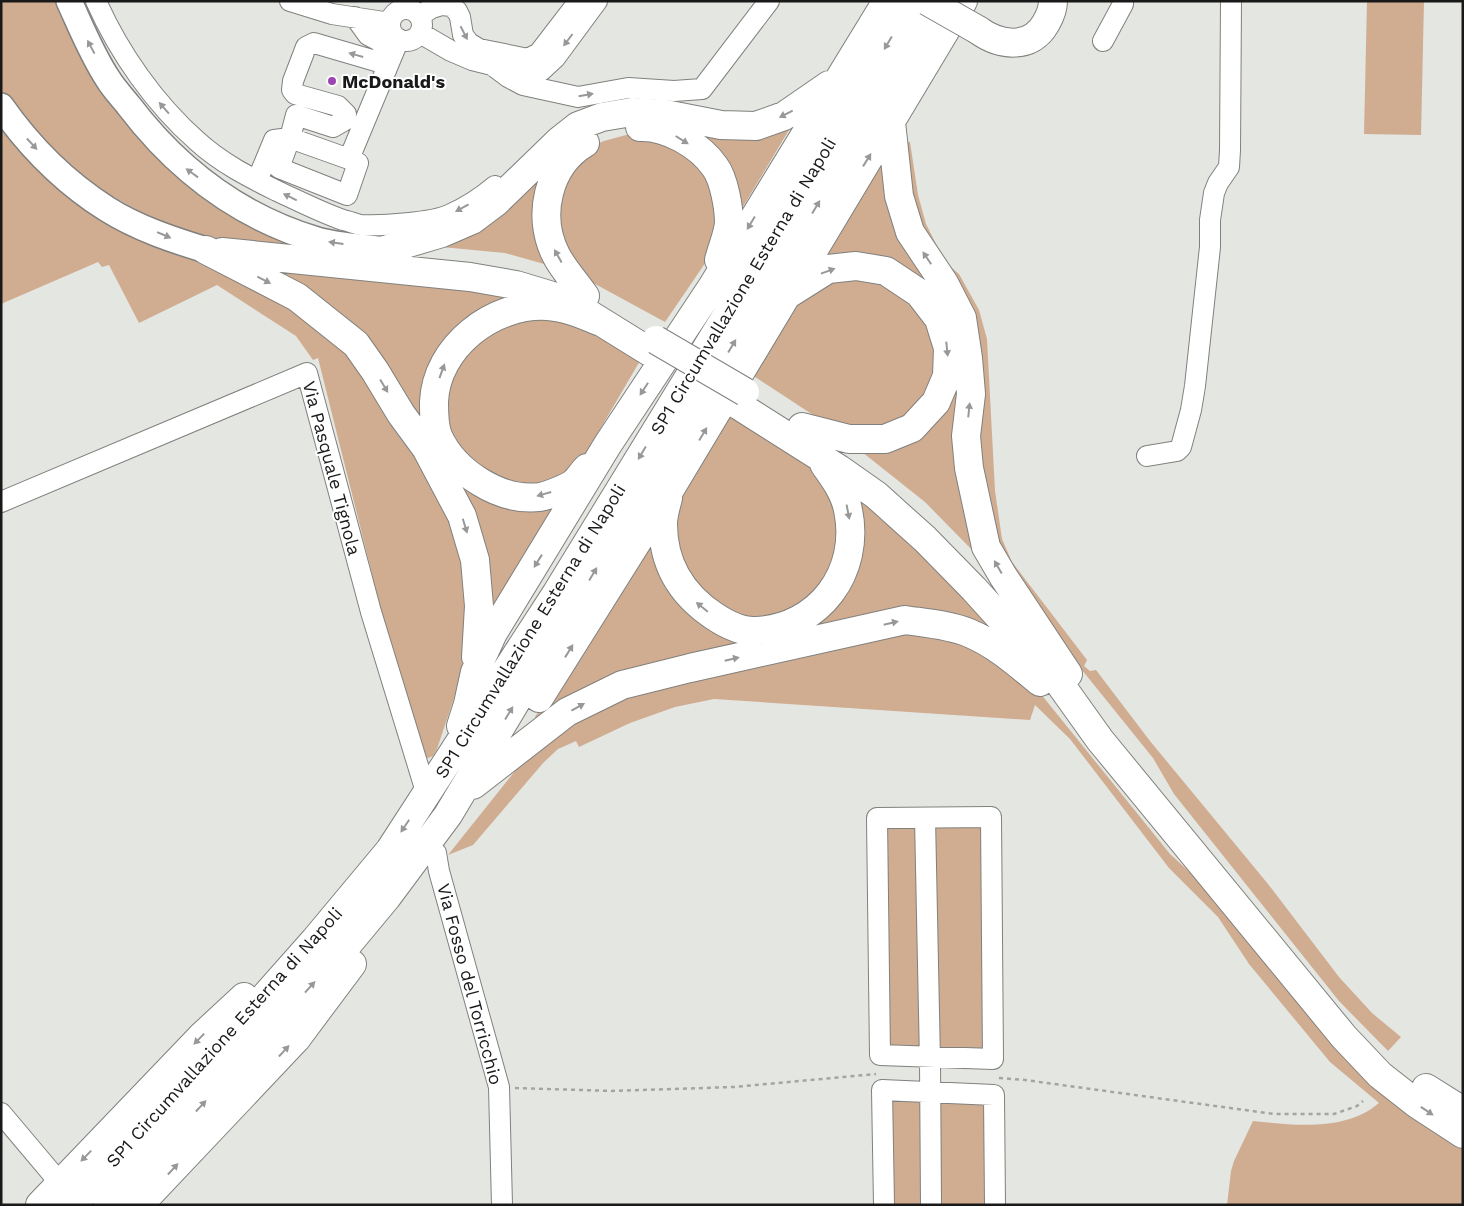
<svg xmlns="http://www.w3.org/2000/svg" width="1464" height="1206" viewBox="0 0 1464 1206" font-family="'Work Sans',sans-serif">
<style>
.green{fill:#d0ac91}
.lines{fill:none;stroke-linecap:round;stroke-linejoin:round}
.minor-casing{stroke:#80817e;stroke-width:22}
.major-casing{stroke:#80817e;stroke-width:28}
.highway-casing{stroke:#80817e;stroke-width:30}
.path{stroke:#a3a5a2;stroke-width:2.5;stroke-dasharray:4 4;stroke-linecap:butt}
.minor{stroke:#fff;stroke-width:20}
.major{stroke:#fff;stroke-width:25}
.highway{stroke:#fff;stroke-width:28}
.highway-bridge-casing{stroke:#80817e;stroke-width:30;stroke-linecap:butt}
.highway-bridge{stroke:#fff;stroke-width:28}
.oneway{fill:#979897}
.poi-dot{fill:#9b45b2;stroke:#fff;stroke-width:2}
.labels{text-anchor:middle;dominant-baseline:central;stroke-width:4;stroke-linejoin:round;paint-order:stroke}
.poi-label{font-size:18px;font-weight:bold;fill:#181918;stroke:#fff;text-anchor:start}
.street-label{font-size:18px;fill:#181918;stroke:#fff}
</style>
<rect width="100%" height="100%" fill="#e4e6e2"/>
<path class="green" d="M1,1H56L60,14L82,58L124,119L326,252L218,239L188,233L142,213L100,189L67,165L19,116L1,90Z
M1367,1H1424L1421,135L1364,134Z
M795,120L741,210L665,121Z
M1,126L16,145L253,281L356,354L434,485L453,530L465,565L466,649L457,689L437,749L433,756L428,758L423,755L385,626L318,358L313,360L296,336L217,285L139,323L109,265L102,267L98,262L1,304Z
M626,135C661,135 677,151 705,168L719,221L710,256L665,322L586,279L562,251L557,191L594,145L604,141Z
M901,141L910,142L918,195L926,224L945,262L959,274L979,310L987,339L995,491L1002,539L1012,562L1087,660L1084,666L1090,671L1096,670L1150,741L1268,884L1339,977L1372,1013L1401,1037L1388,1051L1339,1001L1174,794L1153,758L1015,587L980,501L973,368L912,214Z
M881,151L950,311L977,555L925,502L857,448L946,393L919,277L897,263L815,258Z
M556,153L555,267L505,253L431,246Z
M245,260L520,293L445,346L446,462L559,502L489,620L484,616L406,402Z
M852,271L915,291L941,356L923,403L892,425L830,426L752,375L790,305Z
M548,310L644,354L582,460L550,487L488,480L451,439L447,426V386L471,340Z
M731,407L819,463L848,531L816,597L771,617H746L710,604L676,563L671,507Z
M854,493L905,533L1011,643L979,622L958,615L926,610L538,722L535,717L651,536L707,622L818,614Z
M907,626L967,637L1036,688L1170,854L1220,900L1463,1139V1205H1227L1231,1171L1234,1161L1253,1121C1294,1125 1345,1132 1379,1103L1330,1062L1249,964L1218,917L1169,868L1070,739L1035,705L1030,720L714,699L675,707L630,723L579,747L576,741L558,749L544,762L473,845L448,855L527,756L592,703Z
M881,822H918L923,1050L885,1048Z
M930,822L985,823L987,1053L934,1051Z
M888,1096L927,1097V1205H888Z
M936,1098L988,1102L989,1205H937Z"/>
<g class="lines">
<defs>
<path id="minor" d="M96,1C119,53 155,104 197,141C221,163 249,177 277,191C299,201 320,212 343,220C349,221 355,224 361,225C381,226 433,223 451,214C467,207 482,197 495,186
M290,1L332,14L390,23
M390 25a16 16 0 1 1 32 0a16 16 0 1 1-32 0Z
M419,16L432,8L442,5L451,6L457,11L460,17L463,35L469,43L479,49L528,59L539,53L579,1
M420,33L451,51L472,60L520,72L541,71L555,58L597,1
M1103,41L1123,4V1
M492,65L508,77L523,85L578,97L628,88L674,91L702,89L769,1
M349,159L290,138L279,168L347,195L358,163L349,159L399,39
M257,181L274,140L290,138L296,115L333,127L345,120L346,114L338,106L295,94L292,90L293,81L306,47L314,43L379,62L385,52L381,42L368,35L355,17
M1147,456L1177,451L1181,447L1191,410L1195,386L1210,247V220L1214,193L1218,183L1229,167L1230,150L1231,1
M1,502L307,373L371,612L427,795
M991,817L993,1059L880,1055L877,818Z
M925,818L930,1061L931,1205
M436,853L439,871L499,1087L502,1205
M1,1113L60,1183
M884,1205L882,1090L994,1095L995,1205"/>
<path id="major" d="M69,1C81,27 92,55 108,79C114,89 122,97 129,106C177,169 240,217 317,240C337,246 364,247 385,250
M1,106C29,146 66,183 107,209C137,228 173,240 206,250"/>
<path id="highway" d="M978,30C1000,46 1031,50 1046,23C1050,16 1053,9 1053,1
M891,122L899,196L910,232L944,283L962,318L968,358L971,394L966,436L969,468L986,547L1003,576L1068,674
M640,127C667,126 700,145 715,167C724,179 729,208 729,223C728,235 722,248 719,260
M206,250L297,297L356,344L375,371L401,414L426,448L462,516L475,560L479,606L476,657
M385,250L442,233L472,220L496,202L559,141L578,126L602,117L632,112L665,114L721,125L756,126L784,116L829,85
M222,252L470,277L516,285L559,298L579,308L650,352
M790,293L828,269L856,266L886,271L919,293L939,319L948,348L947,376L936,402L912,428L885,439H849L802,427
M585,296C576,283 563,269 556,255C536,216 548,165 585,143
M738,405L839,469L876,495L925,539L974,589L1060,684L1100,740L1344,1037L1380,1075L1417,1104L1463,1134
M587,468C583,472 579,478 575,482C570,487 547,496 540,497C500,502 454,472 438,436C434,426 434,413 434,402C436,347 493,303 547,306C566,307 583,315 601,322
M668,498C666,506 663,515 663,524C663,564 681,594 714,616C726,624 741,632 756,631C819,628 861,572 848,510C845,493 834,478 824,464
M539,698L669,491L963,1
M461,726L468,704L475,672L493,633L608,444L712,287L887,1
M473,785L567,712L622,685L690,668L905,620C925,623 950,625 969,633C996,644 1018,664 1040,682
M1426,1088L1463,1111
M40,1205L203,1035L244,997
M72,1205L223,1044L315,940L390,850L556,594L762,258L913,1
M107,1205L151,1160L343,950L387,897L448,815L551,643L780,267L939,1
M139,1205L296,1039L352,964"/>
</defs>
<use href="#minor" class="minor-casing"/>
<use href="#major" class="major-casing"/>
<use href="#highway" class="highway-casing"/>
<path class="path" d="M999,1078L1025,1080L1274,1114H1334L1357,1106L1363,1101
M515,1088L611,1091L734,1087L876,1074"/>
<use href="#minor" class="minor"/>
<use href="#major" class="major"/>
<use href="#highway" class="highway"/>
<defs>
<path id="highway-bridge" d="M927,1L978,30
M656,340L745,392"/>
</defs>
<use href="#highway-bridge" class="highway-bridge-casing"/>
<use href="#highway-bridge" class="highway-bridge"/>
</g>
<defs><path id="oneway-solid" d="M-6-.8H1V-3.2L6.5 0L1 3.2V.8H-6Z" transform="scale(1.25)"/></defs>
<g class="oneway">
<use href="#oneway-solid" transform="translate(464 33) rotate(63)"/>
<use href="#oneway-solid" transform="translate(568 40) rotate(127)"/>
<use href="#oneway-solid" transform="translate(888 43) rotate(121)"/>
<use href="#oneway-solid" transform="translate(91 47) rotate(-118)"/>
<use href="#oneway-solid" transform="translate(356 55) rotate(-164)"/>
<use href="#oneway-solid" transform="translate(586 95) rotate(-10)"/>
<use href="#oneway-solid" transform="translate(164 108) rotate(-131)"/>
<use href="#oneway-solid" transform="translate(786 114) rotate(153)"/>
<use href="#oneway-solid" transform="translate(682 140) rotate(32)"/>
<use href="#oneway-solid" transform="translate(32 144) rotate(47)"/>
<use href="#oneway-solid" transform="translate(867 160) rotate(-58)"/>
<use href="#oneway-solid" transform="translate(192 173) rotate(-144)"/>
<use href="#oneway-solid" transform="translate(290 197) rotate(-154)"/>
<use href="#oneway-solid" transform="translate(816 207) rotate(-59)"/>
<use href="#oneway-solid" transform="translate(462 208) rotate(151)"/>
<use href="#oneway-solid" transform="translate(751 223) rotate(121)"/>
<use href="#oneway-solid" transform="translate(164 235) rotate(23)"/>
<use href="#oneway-solid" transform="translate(336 243) rotate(-172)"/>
<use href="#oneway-solid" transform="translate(558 256) rotate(-119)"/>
<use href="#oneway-solid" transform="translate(927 258) rotate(-124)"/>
<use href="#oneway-solid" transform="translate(828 271) rotate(-20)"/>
<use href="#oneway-solid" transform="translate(264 280) rotate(27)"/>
<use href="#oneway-solid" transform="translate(732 346) rotate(-59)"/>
<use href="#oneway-solid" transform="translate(947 349) rotate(84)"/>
<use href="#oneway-solid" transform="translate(442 371) rotate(-70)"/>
<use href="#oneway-solid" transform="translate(384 386) rotate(59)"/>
<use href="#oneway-solid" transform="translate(644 389) rotate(123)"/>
<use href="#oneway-solid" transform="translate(969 410) rotate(-84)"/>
<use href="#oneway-solid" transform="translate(703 434) rotate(-59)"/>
<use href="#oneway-solid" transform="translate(642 453) rotate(121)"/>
<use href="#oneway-solid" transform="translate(544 494) rotate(164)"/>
<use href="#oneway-solid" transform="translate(848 512) rotate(79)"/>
<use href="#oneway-solid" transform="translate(465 526) rotate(73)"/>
<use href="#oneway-solid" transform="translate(538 561) rotate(122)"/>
<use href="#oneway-solid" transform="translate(998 567) rotate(-120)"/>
<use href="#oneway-solid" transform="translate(593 574) rotate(-59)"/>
<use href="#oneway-solid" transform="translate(702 607) rotate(-141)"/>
<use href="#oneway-solid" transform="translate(891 623) rotate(-13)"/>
<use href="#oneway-solid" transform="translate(569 651) rotate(-58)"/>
<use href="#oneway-solid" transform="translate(732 659) rotate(-13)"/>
<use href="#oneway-solid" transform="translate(578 707) rotate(-29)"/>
<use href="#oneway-solid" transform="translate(509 713) rotate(-59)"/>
<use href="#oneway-solid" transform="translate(405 826) rotate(124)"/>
<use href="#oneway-solid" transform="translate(310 987) rotate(-48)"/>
<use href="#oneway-solid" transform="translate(199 1039) rotate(134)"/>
<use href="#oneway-solid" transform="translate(284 1051) rotate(-47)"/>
<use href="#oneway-solid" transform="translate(201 1106) rotate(-47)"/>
<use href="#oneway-solid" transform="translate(1427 1111) rotate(34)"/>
<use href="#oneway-solid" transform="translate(86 1156) rotate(134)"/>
<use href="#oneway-solid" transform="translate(173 1169) rotate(-47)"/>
</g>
<circle class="poi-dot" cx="332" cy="81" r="5"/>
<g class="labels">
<g class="poi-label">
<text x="342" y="81">McDonald's</text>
</g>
<g class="street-label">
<text transform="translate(743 286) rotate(-59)">SP1 Circumvallazione Esterna di Napoli</text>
<text transform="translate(332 468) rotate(75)">Via Pasquale Tignola</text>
<text transform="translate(530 631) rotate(-58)">SP1 Circumvallazione Esterna di Napoli</text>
<text transform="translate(470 984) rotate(75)">Via Fosso del Torricchio</text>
<text transform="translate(224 1037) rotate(-48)">SP1 Circumvallazione Esterna di Napoli</text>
</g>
</g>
<rect width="1464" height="1206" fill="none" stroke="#181918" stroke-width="5"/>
</svg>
